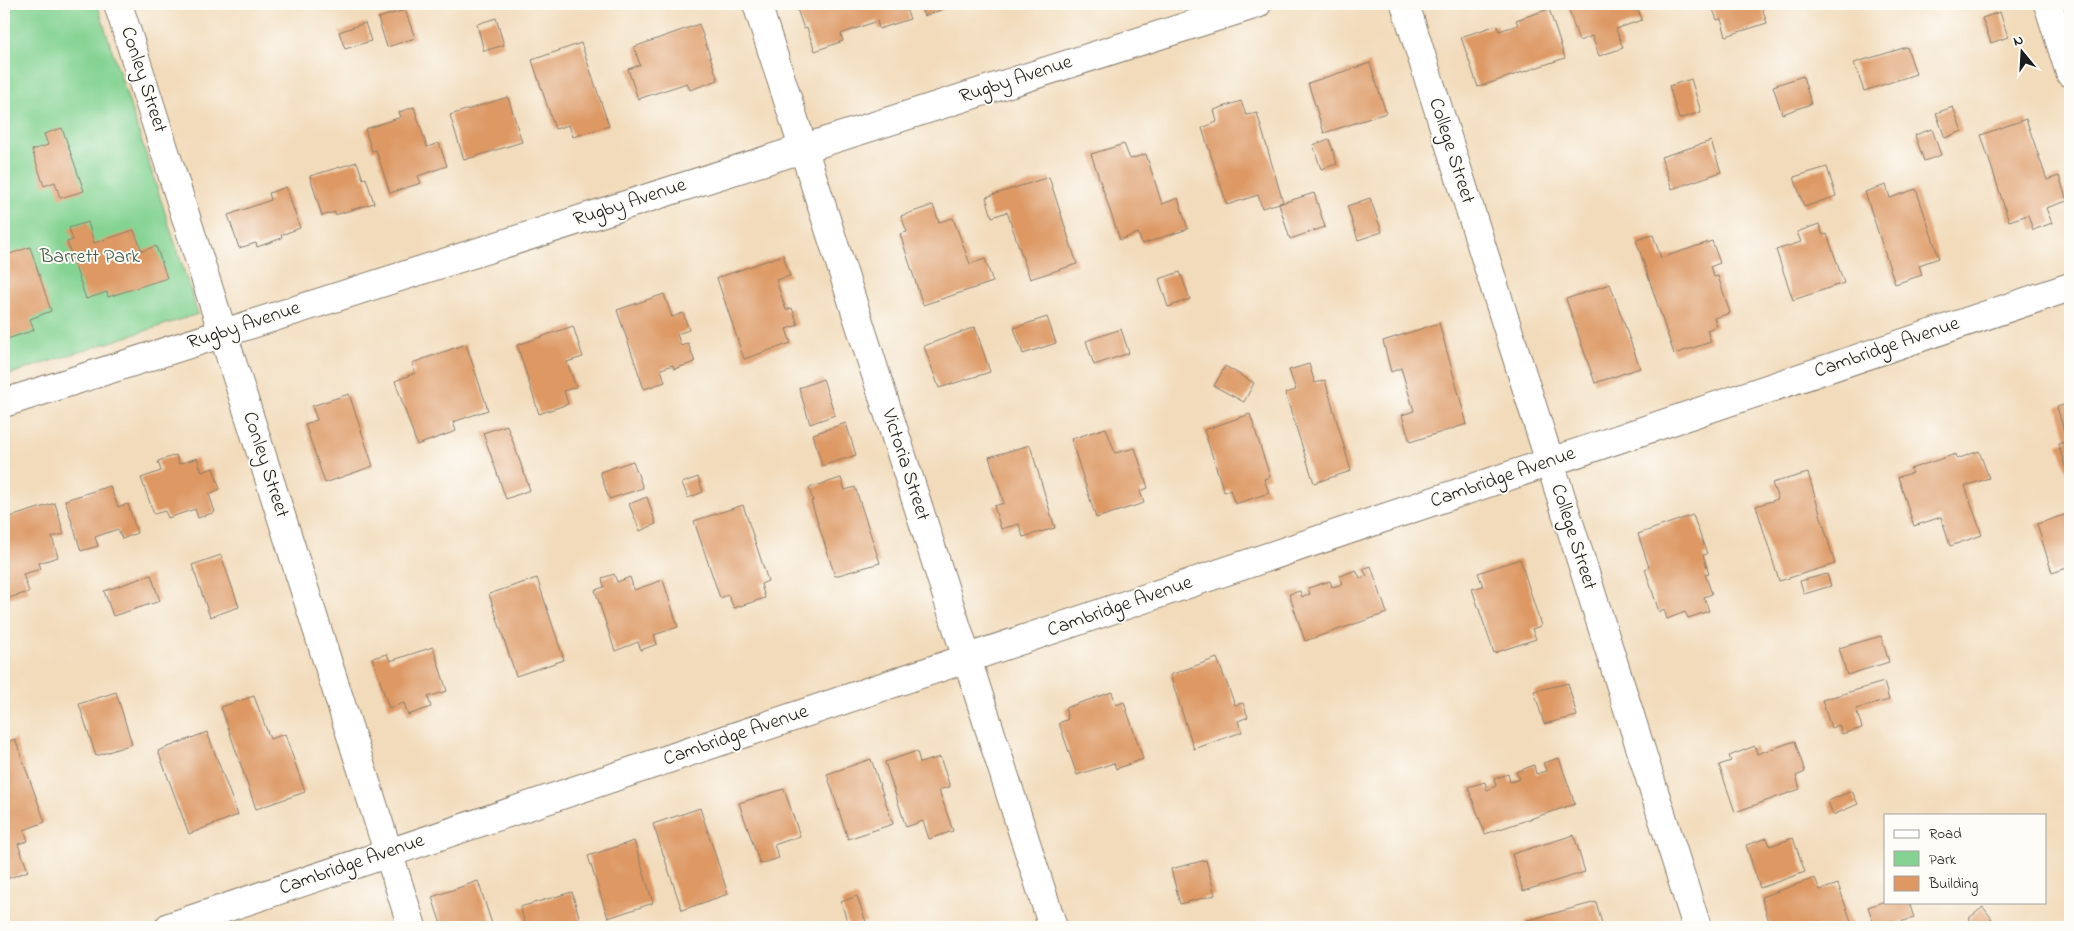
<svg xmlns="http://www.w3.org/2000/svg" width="2074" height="931" viewBox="0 0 2074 931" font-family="'Indie Flower',sans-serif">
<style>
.green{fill:#84d393;stroke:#507858}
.building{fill:#dd9863}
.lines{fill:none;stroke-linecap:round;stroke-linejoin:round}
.minor-casing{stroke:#877c6c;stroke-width:30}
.minor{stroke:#fff;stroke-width:28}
.labels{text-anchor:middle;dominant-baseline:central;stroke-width:4;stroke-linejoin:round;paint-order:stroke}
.street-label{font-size:20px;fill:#1c1c1c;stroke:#fdfcf7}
.park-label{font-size:20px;fill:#405c46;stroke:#fdfcf7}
</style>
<rect width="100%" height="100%" fill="#fdfcf7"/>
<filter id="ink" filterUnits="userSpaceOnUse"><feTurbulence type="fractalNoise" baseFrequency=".02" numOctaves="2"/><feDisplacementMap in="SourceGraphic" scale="10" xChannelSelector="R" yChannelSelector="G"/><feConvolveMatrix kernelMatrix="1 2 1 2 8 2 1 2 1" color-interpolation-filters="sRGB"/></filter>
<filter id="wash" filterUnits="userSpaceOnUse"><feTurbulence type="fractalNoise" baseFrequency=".0096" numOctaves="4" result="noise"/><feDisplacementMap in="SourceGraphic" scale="20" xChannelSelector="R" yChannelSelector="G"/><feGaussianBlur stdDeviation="1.12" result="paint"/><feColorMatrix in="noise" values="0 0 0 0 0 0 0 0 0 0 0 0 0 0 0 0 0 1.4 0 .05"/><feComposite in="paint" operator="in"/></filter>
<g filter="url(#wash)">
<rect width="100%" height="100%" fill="#f2dbbb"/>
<path class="green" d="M4,4H97L198,314L4,376Z"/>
<g id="blocks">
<path class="building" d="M799,4H904L910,19L879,29L877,21L841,34L843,41L815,51L807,28L804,29L796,6L799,5Z
M919,4H958L924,16Z
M1567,4H1636L1642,20L1616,29L1623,48L1599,56L1592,36L1579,41Z
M1711,4H1761L1767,23L1726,36L1721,19L1717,20Z
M1549,9L1565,58L1478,87L1461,37L1497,25L1499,31L1518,25L1516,20Z
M405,10L415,38L387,47L378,18Z
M2000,12L2008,37L1991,43L1982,18Z
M496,18L504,45L484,51L477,24Z
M365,23L371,41L345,49L339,32Z
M699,24L718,80L690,90L687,83L638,99L628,69L640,65L634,47Z
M581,43L609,126L573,137L569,125L555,129L532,60Z
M1907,47L1916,74L1864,91L1854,63Z
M1370,63L1386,113L1324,133L1308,83Z
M1803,76L1811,104L1782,114L1773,86Z
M1691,79L1701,112L1679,119L1669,86Z
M508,97L522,142L464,160L450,115Z
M1241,101L1246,115L1257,113L1283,202L1262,208L1258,195L1227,205L1202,128L1217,122L1214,110Z
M414,107L427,147L439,143L447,166L418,176L421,183L390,193L376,150L372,151L365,129L401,117L399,112Z
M1953,107L1962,131L1945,138L1936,113Z
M2026,119L2047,180L2059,176L2067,201L2046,208L2052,223L2033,230L2028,215L2009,221L1981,135Z
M62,128L84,191L60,198L55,182L44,186L32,150L48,145L44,134Z
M1932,129L1941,155L1924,161L1915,135Z
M1329,139L1337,164L1321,169L1313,145Z
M1711,141L1721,172L1672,189L1661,157Z
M1124,144L1130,159L1146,154L1162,204L1178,198L1188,229L1142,244L1138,233L1120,240L1091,154Z
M357,162L363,179L366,178L374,203L335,215V212L322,216L310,176Z
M1827,167L1836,196L1804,207L1794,177Z
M1049,177L1077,264L1030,279L1007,212L992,217L986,197Z
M1886,185L1890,198L1916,189L1939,258L1919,265L1922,275L1895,284L1865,192Z
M286,187L300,228L281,235L282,238L257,247L256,243L239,248L228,215L271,200L269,193Z
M1314,193L1325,227L1290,239L1279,204Z
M1370,198L1382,232L1358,240L1347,206Z
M933,205L939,222L953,218L970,264L985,259L993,282L923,305L900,234L907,232L901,216Z
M88,222L94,243L134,230L142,251L156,246L167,278L108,297L107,292L86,299L67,242L73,240L69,228Z
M1819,224L1823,235L1827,234L1844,283L1793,300L1776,250L1801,242L1797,232Z
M1653,235L1661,258L1712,241L1720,263L1710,267L1714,277L1718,276L1730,313L1714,318L1717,326L1707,330L1711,342L1674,354L1636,240Z
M30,247L51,311L30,319L34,330L4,340V256Z
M783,255L790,276L776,280L786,310L792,308L798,325L786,329L791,343L744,359L717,278Z
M1180,272L1190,299L1168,307L1159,279Z
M1610,284L1640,368L1595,383L1566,299Z
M664,294L672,317L683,313L689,330L677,334L681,346L688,343L695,362L674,369L673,365L661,369L665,382L644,389L617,310Z
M1047,317L1056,343L1023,354L1014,328Z
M1439,323L1467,424L1410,442L1402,415L1414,411L1401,368L1391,372L1383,341Z
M573,326L583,357L567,362L576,387L564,391L568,404L539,414L517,345Z
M975,327L990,372L939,388L924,346Z
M1121,329L1129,353L1094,365L1086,341Z
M466,344L488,410L453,422L456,431L417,445L395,381L415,373L412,363Z
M1309,364L1315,383L1325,380L1351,471L1314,483L1285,393L1296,390L1289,370Z
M1225,366L1254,383L1244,402L1214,386Z
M823,379L835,415L810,424L799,388Z
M349,394L373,466L325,483L305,424L317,420L312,406Z
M2070,403V481L2058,444L2067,441L2057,407Z
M1250,414L1270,477L1264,479L1269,493L1235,504L1230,490L1224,492L1204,430Z
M846,423L856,455L822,466L813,434Z
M507,425L530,490L506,499L483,433Z
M1106,428L1115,453L1135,448L1148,488L1140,491L1144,503L1096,518L1071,439Z
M1030,445L1055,528L1023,537L1019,524L1001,529L994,506L1004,503L989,457Z
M1979,451L1989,478L1965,486L1982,535L1950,546L1941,517L1914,526L1898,477L1912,473L1910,469L1956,454L1957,459Z
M176,455L179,464L197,458L202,472L213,468L220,489L209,494L215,512L198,518L195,509L168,518L165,511L154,514L141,478L161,471L158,461Z
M633,461L643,488L609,499L600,472Z
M1808,473L1835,564L1779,581L1756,506L1778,499L1772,483Z
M698,477L703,492L688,498L682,483Z
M841,478L845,490L855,487L880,563L835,576L811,501H813L809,488Z
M110,486L118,507L128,504L137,533L122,539L118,529L95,537L98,546L81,551L65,500Z
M647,497L656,524L640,531L629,504Z
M55,503L64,534L52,537L58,557L39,563L41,569L23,574L29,592L5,599L4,593V519Z
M743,505L768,581L761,584L765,598L734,608L728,595L720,598L694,521Z
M2070,513V567L2052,573L2037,524Z
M1693,515L1707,554L1703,555L1709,573L1705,574L1712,594L1704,597L1709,611L1688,618L1685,612L1667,619L1664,609L1659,612L1645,569L1649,567L1638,534Z
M221,555L239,607L210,617L192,565Z
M1520,559L1541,626L1532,629L1536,639L1494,653L1472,589L1483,586L1478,573Z
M1371,566L1387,613L1305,641L1289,594L1300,591L1302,597L1310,594L1308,588L1330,581L1332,587L1343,584L1340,576L1356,570L1360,578L1367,576L1363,569Z
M614,574L617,582L630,577L634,590L663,580L678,627L654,635L657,644L641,650L638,642L615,651L595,590L604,587L602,578Z
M1827,574L1831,586L1804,594L1800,581Z
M151,575L160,601L113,616L104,591Z
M537,578L564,660L516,676L489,594Z
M1881,636L1889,662L1847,675L1839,648Z
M433,647L447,691L428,697L431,707L408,715L404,703L389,708L372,658L387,654L390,661Z
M1217,658L1235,705L1243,703L1248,717L1238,721L1242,732L1194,749L1170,675Z
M1884,682L1889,700L1856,709L1862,728L1842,734L1839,725L1831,728L1822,700Z
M1568,683L1577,716L1544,724L1534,691Z
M116,692L132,744L96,756L79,704Z
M1112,692L1116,705L1124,702L1143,759L1116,769L1114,763L1077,775L1059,723L1068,719L1065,708Z
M254,696L270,739L285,734L305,792L256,809L221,707Z
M207,732L238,815L189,834L158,751Z
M15,739L45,822L24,830L28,841L18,844L28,871L4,880V743Z
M1795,741L1805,772L1796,776L1800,789L1735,812L1719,765L1731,761L1729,756L1755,746L1757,754Z
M917,751L920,763L940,757L950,787L939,790L953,831L929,839L923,821L906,827L885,762Z
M1559,758L1575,804L1485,834L1468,787L1485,782L1487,790L1496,786L1494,779L1508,774L1510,782L1520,779L1516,772L1534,765L1536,774L1546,771L1543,763Z
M871,759L893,824L848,839L827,774Z
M784,789L800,836L774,845L779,858L760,864L739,803Z
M1852,791L1858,804L1833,815L1828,801Z
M700,808L728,894L682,910L653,824Z
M1574,835L1585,872L1523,891L1512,854Z
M1767,838L1770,846L1793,838L1805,872L1760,888L1746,845Z
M634,841L653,903L608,918L588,856Z
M1206,860L1215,895L1180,904L1171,869Z
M1815,878L1820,890L1838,884L1853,927H1771L1761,897Z
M478,881L493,927H442L432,897Z
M572,892L582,927H526L520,907Z
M857,896L866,922L849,927L841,902Z
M1885,901L1909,902L1914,918L1882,927H1875L1868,907Z
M1596,902L1603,927H1526L1525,921Z
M1983,907L1992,919L1981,927H1975L1969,918Z"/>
</g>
</g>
<g filter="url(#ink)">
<use href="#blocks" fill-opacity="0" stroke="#877c6c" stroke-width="1"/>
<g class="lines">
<defs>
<path id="minor" d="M118,4L412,927
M757,4L1053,927
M1405,4L1697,927
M2048,4L2070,73
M4,403L1257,4
M169,927L2070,287"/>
</defs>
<use href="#minor" class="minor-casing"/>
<use href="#minor" class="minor"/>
</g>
</g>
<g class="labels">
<g class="street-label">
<text transform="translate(143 80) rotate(72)">Conley Street</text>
<text transform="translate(1016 80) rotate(-18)">Rugby Avenue</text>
<text transform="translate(1451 151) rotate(72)">College Street</text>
<text transform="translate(630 203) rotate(-18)">Rugby Avenue</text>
<text transform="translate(244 326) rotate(-18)">Rugby Avenue</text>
<text transform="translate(1887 348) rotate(-19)">Cambridge Avenue</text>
<text transform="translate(265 465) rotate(72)">Conley Street</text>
<text transform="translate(905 465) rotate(72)">Victoria Street</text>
<text transform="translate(1503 478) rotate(-19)">Cambridge Avenue</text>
<text transform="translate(1573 537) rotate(72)">College Street</text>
<text transform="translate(1120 607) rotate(-19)">Cambridge Avenue</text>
<text transform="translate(736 736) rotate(-19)">Cambridge Avenue</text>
<text transform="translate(352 865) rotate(-19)">Cambridge Avenue</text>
</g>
<g class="park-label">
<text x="90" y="257">Barrett Park</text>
</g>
</g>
<rect width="2074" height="931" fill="none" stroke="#fdfcf7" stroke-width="20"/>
<rect x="1884" y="814" width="162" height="90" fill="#fdfcf7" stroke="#a3a29f"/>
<rect x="1894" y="830" width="25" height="8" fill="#ffffff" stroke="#a3a29f"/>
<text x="1929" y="838" font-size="15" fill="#1c1c1c">Road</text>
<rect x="1894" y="851" width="25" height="15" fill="#84d393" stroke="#a3a29f"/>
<text x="1929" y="864" font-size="15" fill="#1c1c1c">Park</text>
<rect x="1894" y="876" width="25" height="15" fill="#dd9863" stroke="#a3a29f"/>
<text x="1929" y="888" font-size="15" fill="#1c1c1c">Building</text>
<g transform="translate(2022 52) rotate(342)" stroke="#fdfcf7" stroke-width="4" paint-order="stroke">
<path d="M0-4L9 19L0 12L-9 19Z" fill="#1c1c1c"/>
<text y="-8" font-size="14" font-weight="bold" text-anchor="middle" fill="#1c1c1c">N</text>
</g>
</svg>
